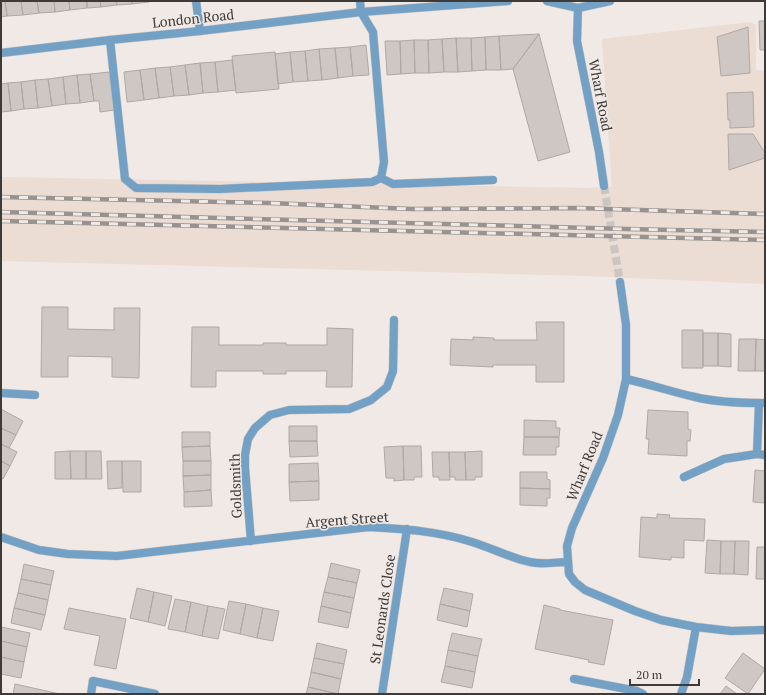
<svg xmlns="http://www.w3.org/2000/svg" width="766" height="695" viewBox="0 0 766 695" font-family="'PT Serif',serif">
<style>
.built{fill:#ebdcd4}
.building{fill:#cec7c3;stroke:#afa8a4}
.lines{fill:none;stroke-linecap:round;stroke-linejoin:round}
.minor-tunnel{stroke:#ccc6c2;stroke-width:8;stroke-dasharray:8 4;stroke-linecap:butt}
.service-casing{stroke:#ccc6c2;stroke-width:9}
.minor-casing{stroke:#ccc6c2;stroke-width:9}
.tertiary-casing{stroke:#ccc6c2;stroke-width:9}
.service{stroke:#73a1c5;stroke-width:8}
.minor{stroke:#73a1c5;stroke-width:8}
.tertiary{stroke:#73a1c5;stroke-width:8}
.rail-casing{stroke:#989390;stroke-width:4.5}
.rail{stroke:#f0e9e5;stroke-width:3;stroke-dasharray:9;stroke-linecap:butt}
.labels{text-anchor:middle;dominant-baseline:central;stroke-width:3;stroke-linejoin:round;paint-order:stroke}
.street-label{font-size:14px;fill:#3d3a38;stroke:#f0e9e5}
</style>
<rect width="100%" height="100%" fill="#f0e9e5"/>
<path class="built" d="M750,22L756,25V70L765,71V284L589,276L1,261V177L587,188L612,187L602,39Z"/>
<path class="building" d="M1,1H5L7,16L1,17Z
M5,1H21L23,15L7,16Z
M21,1H37L39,13L23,15Z
M37,1H54L55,12L39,13Z
M54,1H69L70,10L55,12Z
M69,1H87V8L70,10Z
M87,1H100L101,7L87,8Z
M100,1H116L117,5L101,7Z
M116,1H132V4L117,5Z
M132,1H149V2L132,4Z
M759,21H765V60V50H760Z
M748,27L750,73L721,76L717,37Z
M539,34L570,152L538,161L513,69Z
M539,34L513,69L501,70L499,36Z
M499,36L501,70H486L485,37Z
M485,37L486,70L472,71L471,38Z
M456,38L458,72H444L442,39Z
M456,38H471L472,71L458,72Z
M442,39L444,72L429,73L428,40Z
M414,40L415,73L401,74L400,41Z
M414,40H428L429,73H415Z
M385,41H400L401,74L387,75Z
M366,45L369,75L353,76L350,47Z
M350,47L353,76L338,78L335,48Z
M335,48L338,78L322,80L319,49Z
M319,49L322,80L308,81L305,51Z
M305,51L308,81L293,82L290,52Z
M275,52L279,89L236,93L232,56Z
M290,52L293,82L278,84L275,54Z
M232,60L236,90L218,92L215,62Z
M215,62L218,92L203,93L200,63Z
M200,63L203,93L189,95L185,65Z
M185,65L189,95L174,96L170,67Z
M170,67L174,96L159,98L155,68Z
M155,68L159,98L144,100L140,70Z
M140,70L144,100L127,102L124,72Z
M109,72L114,110L100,112L99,101H94L90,74Z
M90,74L94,101L80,103L77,75Z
M77,75L80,103L66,104L63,77Z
M63,77L66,104L52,106L48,79Z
M48,79L52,106L38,108L35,80Z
M35,80L38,108L24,109L21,82Z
M21,82L24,109L11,111L8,83Z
M8,83L11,111L1,112V84Z
M753,92L754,127L730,128V120H728L727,93Z
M728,134H753L765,153V158L729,170Z
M42,307H68V329L114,330V308H140L139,378L112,377V357L68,356V377H41Z
M536,322H564V382H536V365H493V367L450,365L451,339L473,340V337L494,338V340H537Z
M192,327H219V345H263V343H286V345H327V328L353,329L352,387H326L327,371H286V374H263V371H216V387H191Z
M682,330H703V368H682Z
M703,333H718V366H703Z
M718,333L731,334V367L718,366Z
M739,339H756L755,371H738Z
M756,339L765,340V371H755Z
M1,409L23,421L16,435L1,428Z
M648,410L688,412V429L691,430L690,441H687V456L648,454L649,439H646Z
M524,420L556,421V428H560L559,437H524Z
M289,426H317V441H289Z
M1,428L16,435L9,448L1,444Z
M182,432H210V446L182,447Z
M524,437H559V447H556V455H523Z
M289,441H317L318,456L290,457Z
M1,444L17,452L10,466L1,461Z
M210,446L211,461H183L182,447Z
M403,446L404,480L394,481V478H386L384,447Z
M403,446H421L422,477H414V480H404Z
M70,451H86V479H71Z
M70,451L71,479H55V452Z
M86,451H101L102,479H86Z
M482,451V477H475V480H466L465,452Z
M432,452H449L450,480H439V477H433Z
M449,452H465L466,480H455V477H450Z
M1,461L10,466L3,479L1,478Z
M107,461H122V488L108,489Z
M122,461H141V492H123Z
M183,461H211V475L183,476Z
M318,463L319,481L289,482V464Z
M755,470L765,471V503L753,502Z
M520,472H547V479L550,480V489L520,488Z
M211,475V490L184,492L183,476Z
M319,481V500L290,501L289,482Z
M520,488L550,489V498H547V506L520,505Z
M211,490L212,506L184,507V492Z
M657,514L670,515L669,518L705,519L704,541L684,540V558L671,557V560L639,557L641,517L657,518Z
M707,540L721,541L720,574L705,573Z
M721,541H735L734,574H720Z
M735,541H749L748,575L734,574Z
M757,547H765V579H756Z
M331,563L360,570L357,583L328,577Z
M24,564L54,571L51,585L21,579Z
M328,577L357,583L354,598L324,592Z
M21,579L51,585L48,600L18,593Z
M137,588L154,592L148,622L130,618Z
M444,588L473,594L470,611L440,604Z
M154,592L172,596L165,626L148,622Z
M324,592L354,598L351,613L321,606Z
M18,593L48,600L45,615L14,608Z
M175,599L191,602L185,632L168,629Z
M229,601L246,604L240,634L223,630Z
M191,602L208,606L202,636L185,632Z
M246,604L263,608L257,638L240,634Z
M440,604L470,611L467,627L437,620Z
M544,605L560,609V610L613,620L604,665L588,662L589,660L535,649Z
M208,606L225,609L218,639L202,636Z
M321,606L351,613L348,628L318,622Z
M14,608L45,615L41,630L11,623Z
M69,608L126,619L116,669L94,665L100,636L64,629Z
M263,608L279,611L273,641L257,638Z
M1,627L30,633L27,647L1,641Z
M452,633L482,639L478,656L448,650Z
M1,641L27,647L24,662L1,657Z
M317,643L347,650L344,664L314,658Z
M448,650L478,656L475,672L445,666Z
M743,653L765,669L748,694L725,678Z
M1,657L24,662L21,678L1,674Z
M314,658L344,664L341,679L311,672Z
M445,666L475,672L472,688L441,682Z
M311,672L341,679L338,694L308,687Z
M15,684L60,694H13Z
M726,686L737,694H720Z
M308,687L338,694H306Z"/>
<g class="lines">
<path class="minor-tunnel" d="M604,186L620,282"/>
<defs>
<path id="service" d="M110,40L125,179L136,188L220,189L372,182L381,178L384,162L373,32L361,12
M381,178L393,184L493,180
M759,403H765
M574,679L637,691L643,694
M91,694L93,681"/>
<path id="minor" d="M196,1L200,31
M360,1L361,12
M578,8L577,41L599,152L604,186
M620,282L626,325V379L618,415L603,458L572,528L567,546L569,574L575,582L585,590L635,611L661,620L696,627L731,631L765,630
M626,379C649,384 672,392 695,397C716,402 738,403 759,403L757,454
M1,393L35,395
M684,477L724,459L757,454L765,455
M1,537L39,550L68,554L117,556L369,527C404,529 438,531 472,542C492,548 510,558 530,562C542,565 556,562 567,562
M251,541L245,468V455L248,439L255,428L270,415L289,410L349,409L371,400L387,387L393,371L394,320
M93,681L155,694
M382,694L407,529
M681,694L687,677L696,627"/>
<path id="tertiary" d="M547,1L578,8L610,1
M1,53L110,40L200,31L361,12L508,1"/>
</defs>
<use href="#service" class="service-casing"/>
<use href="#minor" class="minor-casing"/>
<use href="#tertiary" class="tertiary-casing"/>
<use href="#service" class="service"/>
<use href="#minor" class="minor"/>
<use href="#tertiary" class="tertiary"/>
<defs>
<path id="rail" d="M1,197L270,203L411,209L578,208L765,214
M1,212L626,229L765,232
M1,221L765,240"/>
</defs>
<use href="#rail" class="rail-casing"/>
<use href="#rail" class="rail"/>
</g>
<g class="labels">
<g class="street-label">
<text transform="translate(193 18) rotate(-6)">London Road</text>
<text transform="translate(601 95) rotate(79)">Wharf Road</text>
<text transform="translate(584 466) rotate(-68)">Wharf Road</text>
<text transform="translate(235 486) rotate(-92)">Goldsmith</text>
<text transform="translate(347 519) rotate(-4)">Argent Street</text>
<text transform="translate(382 609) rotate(-82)">St Leonards Close</text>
</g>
</g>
<rect width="766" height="695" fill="none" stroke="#3d3a38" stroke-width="4"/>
<path d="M630 679v6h69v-6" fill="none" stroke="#3d3a38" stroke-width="2"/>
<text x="636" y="679" font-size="12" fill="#3d3a38" stroke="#f0e9e5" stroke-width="3" paint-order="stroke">20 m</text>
</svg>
